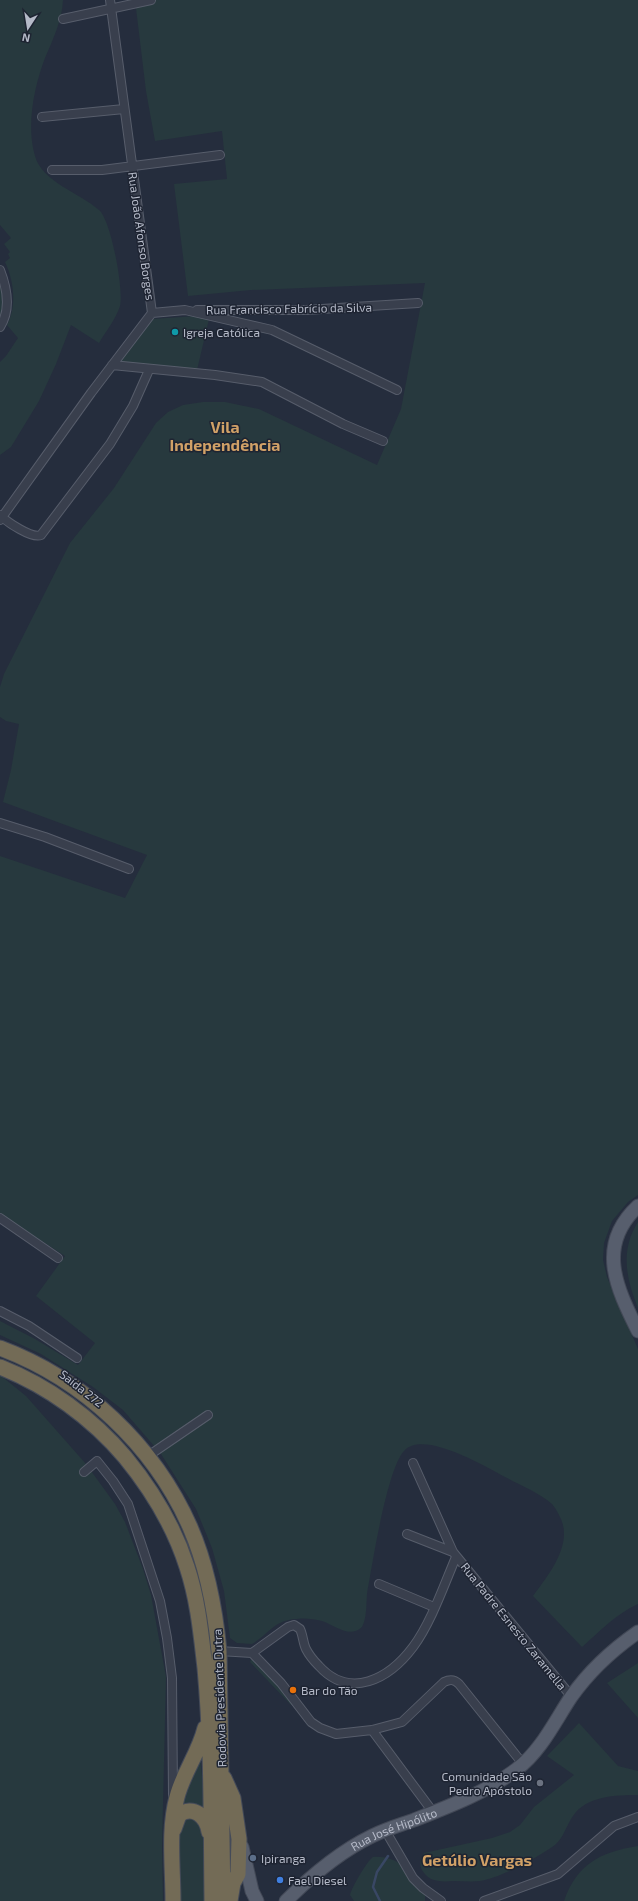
<svg xmlns="http://www.w3.org/2000/svg" width="638" height="1901" viewBox="0 0 638 1901" font-family="'Exo 2',sans-serif">
<style>
.green{fill:#27393e}
.lines{fill:none;stroke-linecap:round;stroke-linejoin:round}
.stream{stroke:#394764;stroke-width:2.5}
.minor-casing{stroke:#575d6b;stroke-width:10}
.primary-casing{stroke:#424856;stroke-width:15}
.motorway-casing{stroke:#444a58;stroke-width:17}
.minor{stroke:#393f4d;stroke-width:8}
.primary{stroke:#575e6d;stroke-width:13}
.motorway{stroke:#736b56;stroke-width:15}
.culture-dot{fill:#0f9aa8;stroke:#1e2432;stroke-width:1.5}
.food-dot{fill:#e8710a;stroke:#1e2432;stroke-width:1.5}
.worship-dot{fill:#6b7280;stroke:#1e2432;stroke-width:1.5}
.service-dot{fill:#5c6f8a;stroke:#1e2432;stroke-width:1.5}
.shop-dot{fill:#3f7fe0;stroke:#1e2432;stroke-width:1.5}
.labels{text-anchor:middle;dominant-baseline:central;stroke-width:3;stroke-linejoin:round;paint-order:stroke}
.street-label{font-size:12px;fill:#b5bac8;stroke:#1e2432}
.poi-label{font-size:12px;fill:#b5bac8;stroke:#1e2432;text-anchor:start}
.district-label{font-size:16px;font-weight:bold;fill:#d1a167;stroke:#1e2432}
</style>
<rect width="100%" height="100%" fill="#252d3d"/>
<path class="green" d="M0,0H63C62,21 53,39 45,58C34,87 26,126 35,156C42,182 80,193 99,210C111,220 124,290 120,306C116,319 106,331 99,343L71,325L56,364L39,401L11,447L0,455V362L6,356L18,338L7,325C17,306 14,281 5,262L10,258L8,254L10,252L4,244L11,238L0,225Z
M135,0H638V1195L628,1202L612,1221L604,1243L603,1260L607,1277L638,1349V1604C616,1614 600,1631 582,1647L533,1596C547,1577 569,1550 563,1525C561,1518 557,1510 552,1504C539,1493 522,1486 507,1478C487,1468 424,1429 404,1451C387,1469 372,1566 367,1594C366,1605 367,1617 362,1627C349,1639 335,1625 322,1621C314,1619 305,1618 297,1619C274,1620 270,1633 252,1644L237,1643L230,1638L224,1591L212,1548L196,1509L161,1454L123,1410L93,1387L41,1354L0,1335V1321L35,1339L78,1365L95,1343L36,1296L65,1256L0,1214V856L125,898L147,855L3,802L11,770L19,724L6,721L0,717V687L4,674L70,543L114,488L156,423L168,412L183,405L203,402H225L259,409L377,465L401,409L425,283L251,290L188,296L174,184L227,179L222,131L155,141L146,91Z
M0,281L4,303L0,322Z
M196,316L209,319L197,370L119,364L153,319Z
M638,1222V1308C626,1279 620,1250 638,1222Z
M0,1375L26,1396L86,1464L115,1504L125,1522L143,1569L151,1595L166,1677L162,1846L163,1901H0Z
M254,1654L296,1701L291,1705L250,1662Z
M638,1663V1718L607,1683Z
M579,1723L618,1766L638,1771V1795C616,1795 586,1796 573,1816C566,1826 564,1837 555,1845C538,1857 501,1878 480,1881C471,1882 462,1881 453,1881C442,1882 431,1882 424,1873C419,1867 419,1860 424,1853L492,1838L510,1832L520,1825L534,1807L574,1775L547,1756Z
M200,1757L206,1814L182,1806L181,1800Z
M195,1815L204,1835L205,1901H178L179,1822Z
M638,1846V1901H564C577,1864 600,1852 638,1846Z
M373,1857C383,1856 394,1859 402,1865L425,1893V1901H354L350,1895C352,1887 367,1861 373,1857Z"/>
<g class="lines">
<path class="stream" d="M380,1901L373,1887L377,1872L388,1856"/>
<defs>
<path id="minor" d="M63,19L151,0
M42,117L124,109
M52,170H102L220,155
M0,270C7,288 11,310 0,327
M197,310H306L418,303
M152,313L185,310L272,330L397,390
M112,365L215,375L262,382L343,424L383,441
M0,515C7,522 32,539 41,535L110,444L133,406L149,370
M0,520L91,393L152,313L110,0
M0,823L45,837L129,869
M0,1218L58,1258
M0,1311L29,1326L77,1358
M151,1454L208,1415
M413,1463L453,1552L571,1696
M84,1472L97,1461L113,1481L128,1504L160,1601L167,1638L172,1678L173,1795
M407,1534L453,1552
M379,1584L434,1607
M219,1651L252,1653L288,1627L294,1625L300,1629C303,1635 303,1643 306,1649C309,1655 314,1661 319,1666C350,1700 389,1679 413,1647C431,1623 444,1585 456,1557
M252,1653L281,1683L311,1722L320,1728L336,1734L372,1730L402,1722L444,1682C450,1679 454,1679 459,1684L523,1764
M372,1730L433,1812
M385,1830L413,1878L423,1888L441,1901
M484,1901L558,1874L614,1826L638,1817"/>
<g id="primary">
<path d="M638,1206C596,1245 616,1287 638,1331"/>
<path d="M242,1847L252,1891L257,1901"/>
<path id="s1" d="M286,1901C312,1875 339,1852 372,1836C386,1829 400,1825 414,1820C450,1806 487,1792 517,1769C541,1751 555,1721 571,1697C590,1670 612,1650 638,1632"/>
</g>
<path id="motorway" d="M0,1348C83,1379 154,1445 190,1527C207,1566 215,1608 219,1651L223,1901
M0,1367C48,1386 92,1418 125,1457C152,1490 174,1526 187,1567C198,1600 201,1634 205,1668C212,1745 211,1823 212,1901
M224,1778L233,1798L239,1839L238,1874L233,1883L230,1901
M174,1829L179,1815C193,1804 207,1817 209,1832
M173,1901C173,1867 168,1830 177,1797C183,1773 199,1753 205,1728"/>
</defs>
<use href="#minor" class="minor-casing"/>
<use href="#primary" class="primary-casing"/>
<use href="#motorway" class="motorway-casing"/>
<use href="#minor" class="minor"/>
<use href="#primary" class="primary"/>
<use href="#motorway" class="motorway"/>
</g>
<circle class="culture-dot" cx="175" cy="332" r="4"/>
<circle class="food-dot" cx="293" cy="1690" r="4"/>
<circle class="worship-dot" cx="540" cy="1783" r="4"/>
<circle class="service-dot" cx="253" cy="1858" r="4"/>
<circle class="shop-dot" cx="280" cy="1880" r="4"/>
<g class="labels">
<g class="street-label">
<text transform="translate(142 236) rotate(82)">Rua João Afonso Borges</text>
<text transform="translate(289 308) rotate(-1)">Rua Francisco Fabrício da Silva</text>
<text transform="translate(82 1388) rotate(38)">Saída 272</text>
<text transform="translate(514 1626) rotate(51)">Rua Padre Esnesto Zaramella</text>
<text transform="translate(219 1698) rotate(-92)">Rodovia Presidente Dutra</text>
<text stroke="none"><textPath href="#s1" startOffset="131">Rua José Hipólito</textPath></text>
</g>
<g class="poi-label">
<text x="183" y="332">Igreja Católica</text>
<text x="301" y="1690">Bar do Tão</text>
<text x="532" y="1776" text-anchor="end">Comunidade São<tspan x="532" dy="14">Pedro Apóstolo</tspan></text>
<text x="261" y="1858">Ipiranga</text>
<text x="288" y="1880">Fael Diesel</text>
</g>
<g class="district-label">
<text x="225" y="426">Vila<tspan x="225" dy="18">Independência</tspan></text>
<text x="477" y="1859">Getúlio Vargas</text>
</g>
</g>
<g transform="translate(28 28) rotate(192)" stroke="#1e2432" stroke-width="3" paint-order="stroke">
<path d="M0-3L7 15L0 10L-7 15Z" fill="#b5bac8"/>
<text y="-6" font-size="11" font-weight="bold" text-anchor="middle" fill="#b5bac8">N</text>
</g>
</svg>
